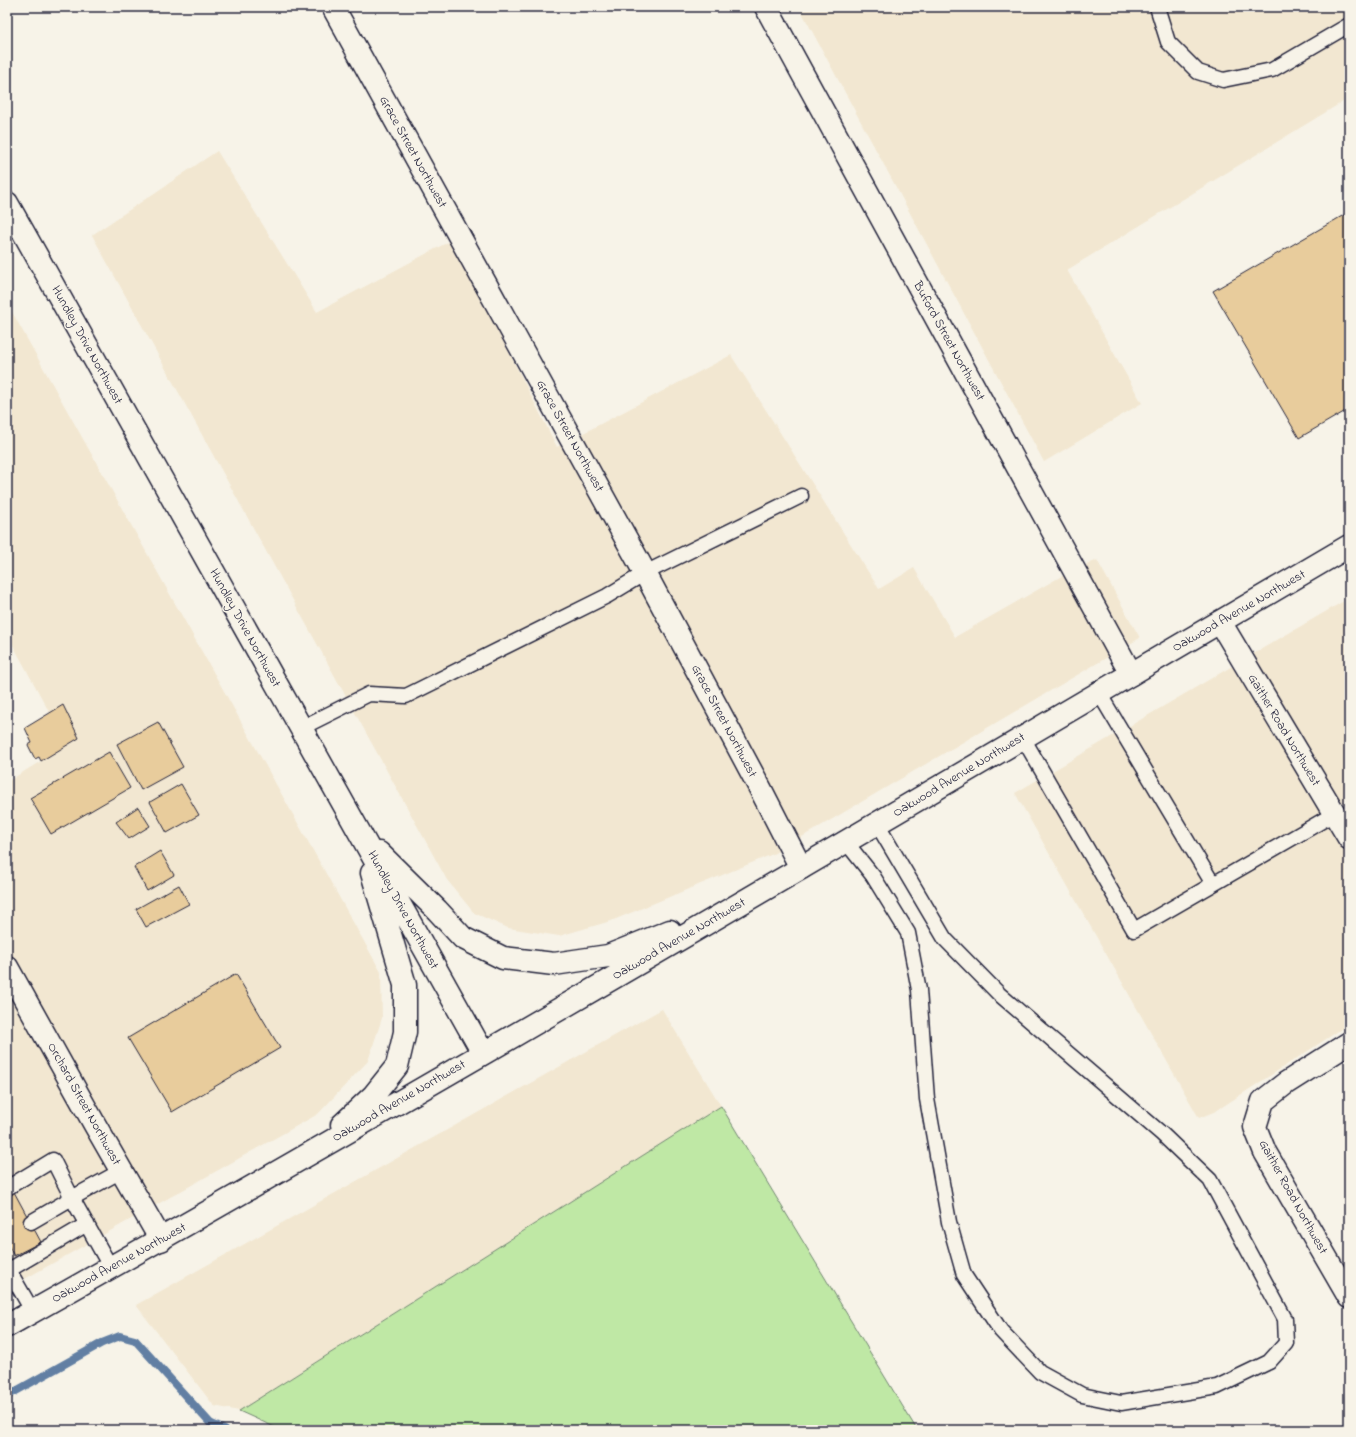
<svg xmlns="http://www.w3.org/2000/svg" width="1356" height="1437" viewBox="0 0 1356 1437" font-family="'Indie Flower',sans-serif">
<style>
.built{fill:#f2e7d1}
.green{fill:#bfe8a5;stroke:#708570}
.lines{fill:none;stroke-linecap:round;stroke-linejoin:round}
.stream{stroke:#627fa3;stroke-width:8}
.building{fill:#e8cc9c;stroke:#22223b}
.lane-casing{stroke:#22223b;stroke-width:17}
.street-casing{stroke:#22223b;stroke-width:25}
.secondary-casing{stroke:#22223b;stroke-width:25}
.lane{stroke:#f7f3e8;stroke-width:14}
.street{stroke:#f7f3e8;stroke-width:22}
.secondary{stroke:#f7f3e8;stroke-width:22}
.labels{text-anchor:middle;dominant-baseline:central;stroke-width:3;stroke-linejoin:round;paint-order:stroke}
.street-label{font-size:13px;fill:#22223b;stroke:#f7f3e8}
</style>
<rect width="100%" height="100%" fill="#f7f3e8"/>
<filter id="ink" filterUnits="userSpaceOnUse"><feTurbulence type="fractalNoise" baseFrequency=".025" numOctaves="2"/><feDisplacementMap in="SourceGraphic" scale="8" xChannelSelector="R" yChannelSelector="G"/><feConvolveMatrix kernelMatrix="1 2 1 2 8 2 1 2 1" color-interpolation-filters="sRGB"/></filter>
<g filter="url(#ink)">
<path class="built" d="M799,7H1349V98L1067,270L1142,403L1044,462Z
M217,151L317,312L452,240L557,447L731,355L879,589L914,568L955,637L1060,577L1097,560L1140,638L773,854L611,921L559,936L508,928L474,913L447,880L92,235Z
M7,303L381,972L382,1018L368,1061L318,1114L7,1289V782L67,745L7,634Z
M1349,598V1024L1216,1111L1199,1118L1015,793Z
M662,1009L721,1106L239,1411L214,1406L136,1305Z"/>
<path class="green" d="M721,1106L917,1430H281L239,1411Z"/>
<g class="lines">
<path class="stream" d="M7,1396L102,1343L120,1336L135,1340L210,1423L225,1430"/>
</g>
<path class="building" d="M1349,212V409L1299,438L1213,291Z
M63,705L79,738L41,761L39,757L35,759L28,745L32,743L25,728Z
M158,722L183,767L141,790L117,744Z
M109,752L130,788L51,834L30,798Z
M181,784L199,815L167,833L150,802Z
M138,807L150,826L129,839L116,822Z
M160,851L174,875L147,891L134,867Z
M179,885L189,904L146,927L136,909Z
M236,974L280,1048L172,1112L128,1038Z
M13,1190L41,1242L14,1256L7,1243V1193Z"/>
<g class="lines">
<defs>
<path id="lane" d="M1157,7L1168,42L1198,72L1223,80L1272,70L1349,25
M1099,693L1213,884
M301,728L369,694L406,696L607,596L645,573L801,496
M1023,738L1134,930L1334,814
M846,842L873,876L908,933L919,990L927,1099L949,1222L964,1275L1001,1331L1040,1372L1082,1395L1121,1403L1217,1387L1269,1362L1286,1343L1285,1319L1210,1180L1162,1134L999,994L945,939L877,824
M7,1188L53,1160L72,1198L121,1171
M31,1222L72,1198L111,1268
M7,1267L33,1312
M9,1270L87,1224"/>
<path id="street" d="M333,7L645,573L760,788L801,868
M766,7L1131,674
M1220,622L1349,838
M7,967L95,1125L161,1240
M1349,1043L1286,1083L1263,1101L1255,1127L1265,1152L1349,1297"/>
<path id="secondary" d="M7,203L483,1053
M379,853L437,910L463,938L503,958L554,964L608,956L670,931
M342,1125L373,1096L397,1066L405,1032V985L372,873
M7,1326C458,1072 903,808 1349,546"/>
</defs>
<use href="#lane" class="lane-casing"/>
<use href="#street" class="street-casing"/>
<use href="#secondary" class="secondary-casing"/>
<use href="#lane" class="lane"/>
<use href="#street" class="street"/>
<use href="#secondary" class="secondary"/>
</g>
</g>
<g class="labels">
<g class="street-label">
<text transform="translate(413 152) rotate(61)">Grace Street Northwest</text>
<text transform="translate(949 341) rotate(61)">Buford Street Northwest</text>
<text transform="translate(87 345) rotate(61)">Hundley Drive Northwest</text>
<text transform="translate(570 436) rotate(61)">Grace Street Northwest</text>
<text transform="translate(1239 611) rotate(-30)">Oakwood Avenue Northwest</text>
<text transform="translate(245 628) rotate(61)">Hundley Drive Northwest</text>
<text transform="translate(724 721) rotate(62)">Grace Street Northwest</text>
<text transform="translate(1284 730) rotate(59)">Gaither Road Northwest</text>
<text transform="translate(959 775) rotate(-31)">Oakwood Avenue Northwest</text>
<text transform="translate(403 910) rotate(61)">Hundley Drive Northwest</text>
<text transform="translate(679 939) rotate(-30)">Oakwood Avenue Northwest</text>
<text transform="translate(399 1101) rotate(-30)">Oakwood Avenue Northwest</text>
<text transform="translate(84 1104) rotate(61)">Orchard Street Northwest</text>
<text transform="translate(1293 1197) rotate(61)">Gaither Road Northwest</text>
<text transform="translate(119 1263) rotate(-29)">Oakwood Avenue Northwest</text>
</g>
</g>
<rect width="1356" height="1437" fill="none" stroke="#f7f3e8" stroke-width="24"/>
<rect x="12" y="12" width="1332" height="1413" fill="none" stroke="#22223b" stroke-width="1.5" filter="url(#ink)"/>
</svg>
